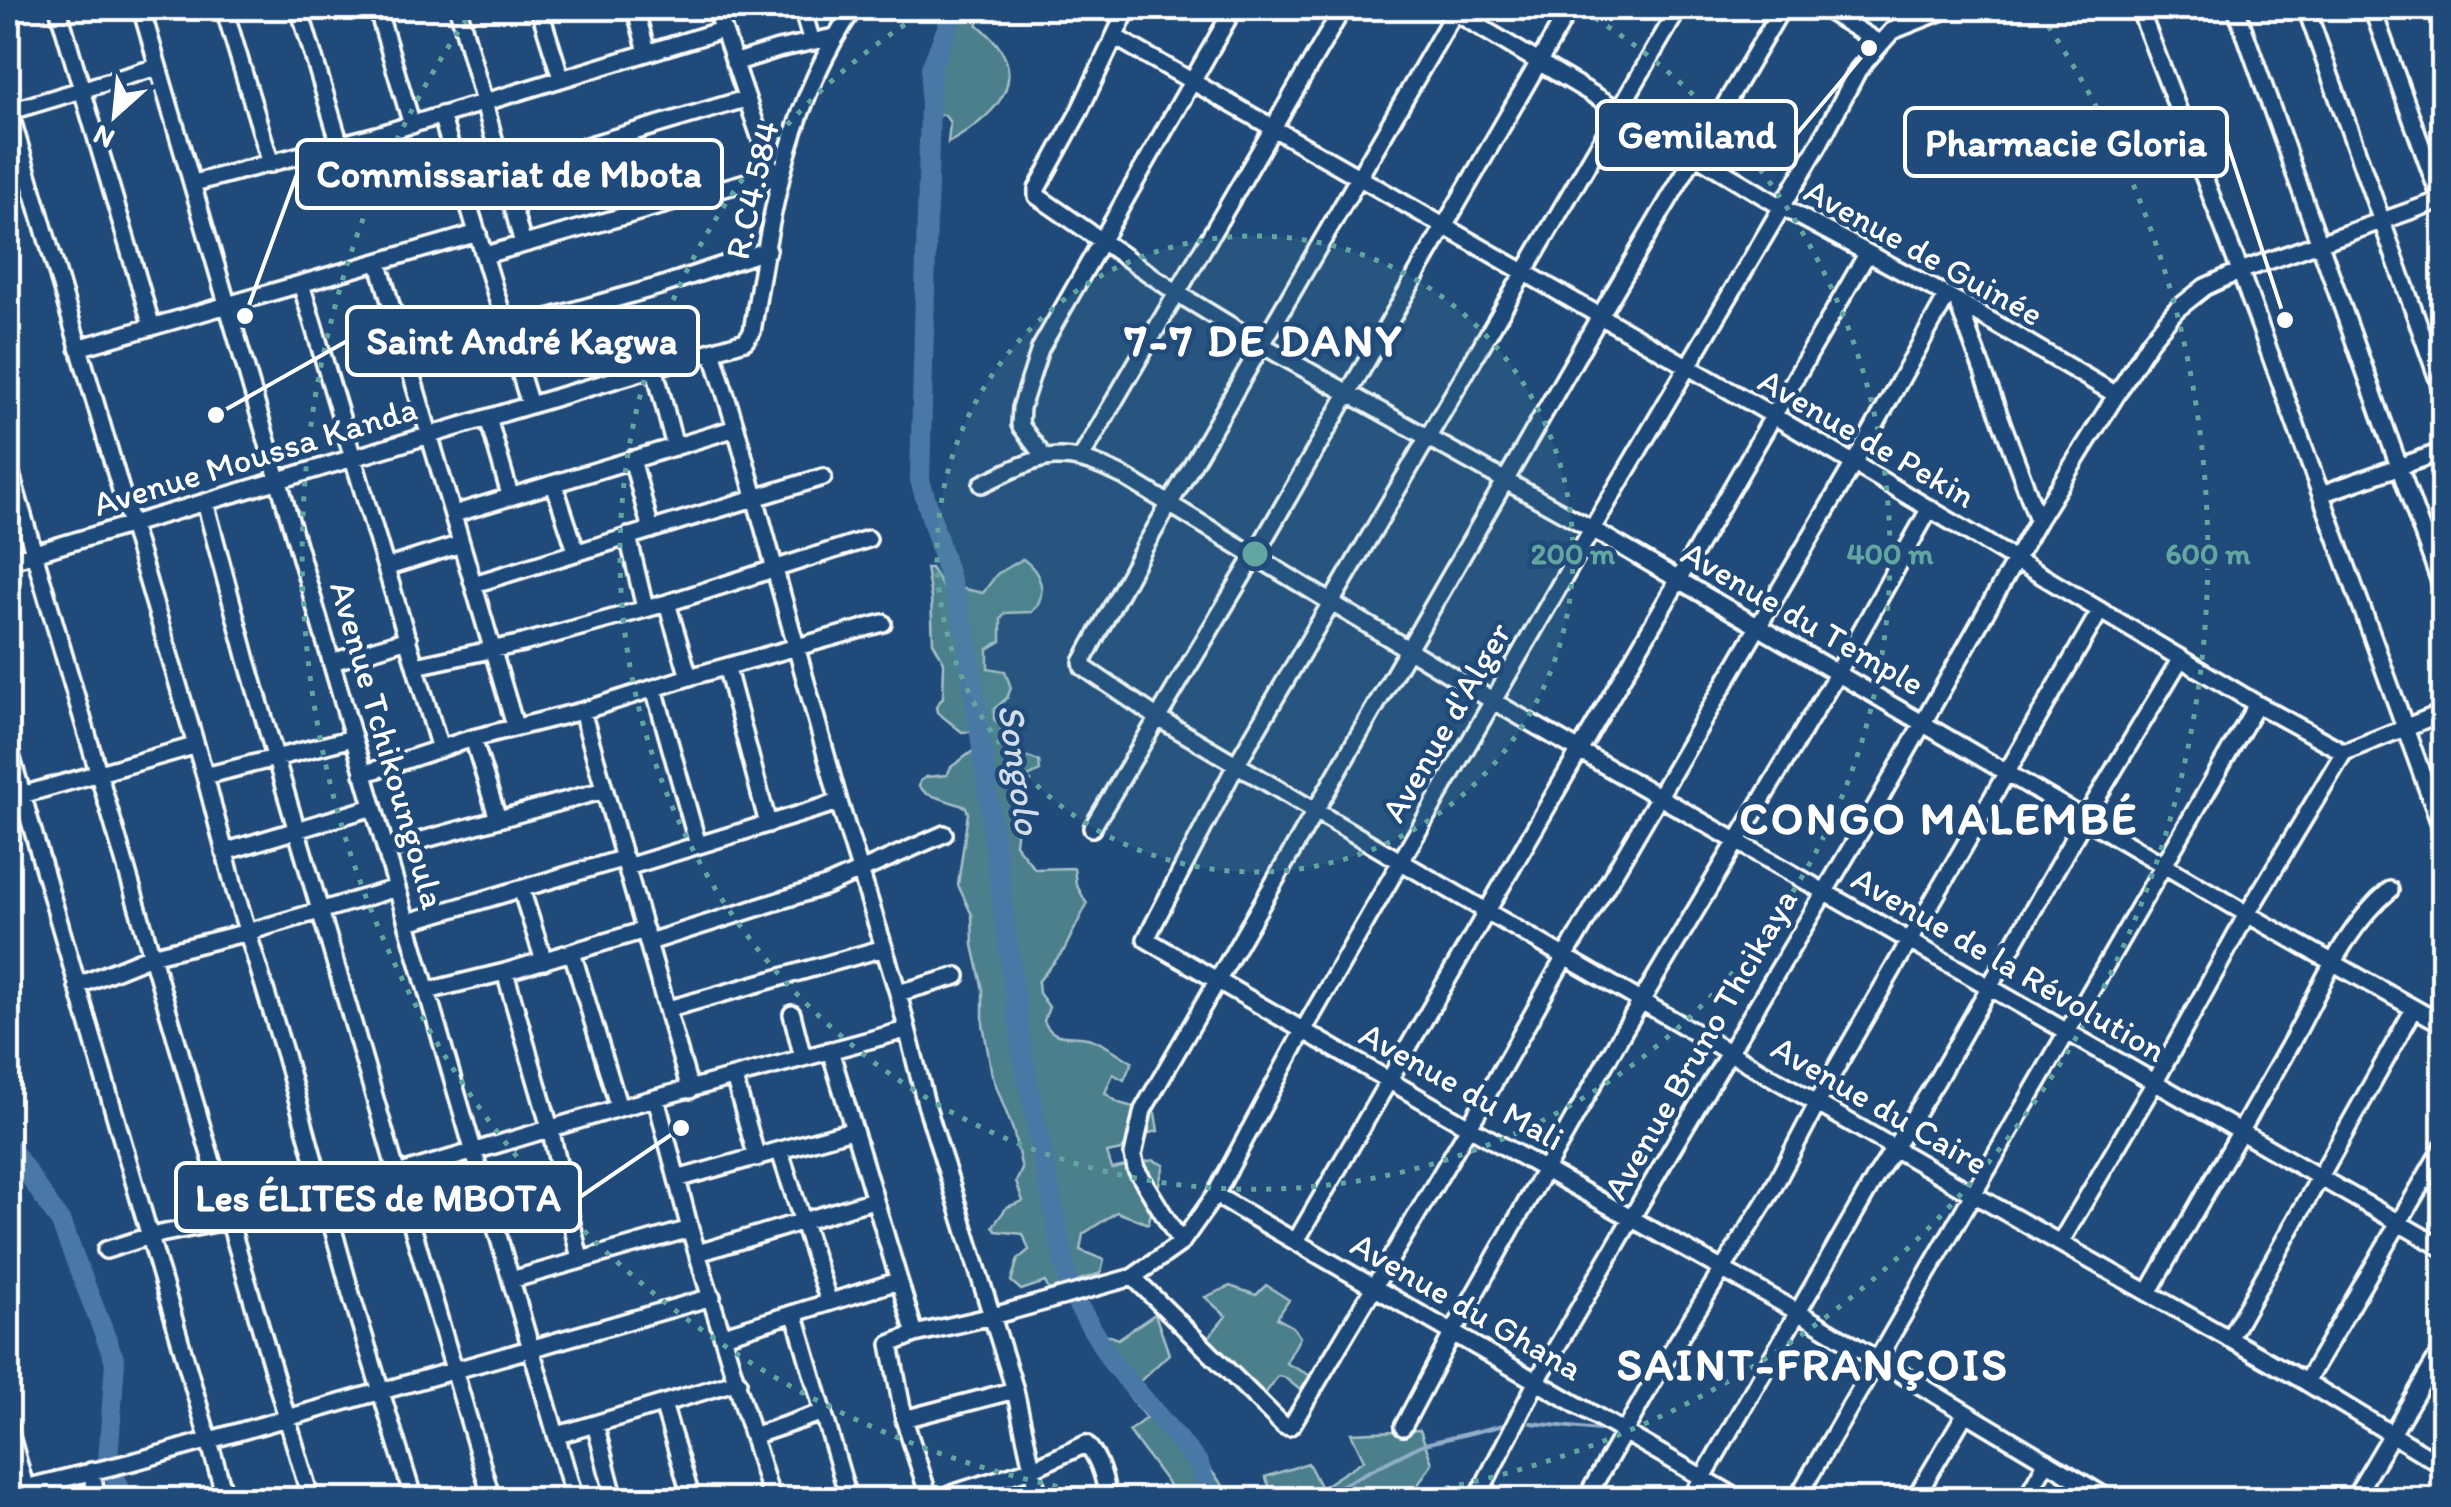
<svg xmlns="http://www.w3.org/2000/svg" width="2451" height="1507" viewBox="0 0 2451 1507" font-family="Itim,sans-serif">
<style>
.green{fill:#4b7f8c;stroke:#a5bfc6;stroke-width:2.5}
.lines{fill:none;stroke-linecap:round;stroke-linejoin:round}
.stream{stroke:#92aeca;stroke-width:4}
.river{stroke:#4a78a6;stroke-width:20}
.minor-casing{stroke:#fff;stroke-width:22}
.minor{stroke:#1f4a7a;stroke-width:15}
.ring{fill:none;stroke:#63a6a1;stroke-width:5;stroke-dasharray:5 10}
.labels{text-anchor:middle;dominant-baseline:central;stroke-width:9;stroke-linejoin:round;paint-order:stroke}
.street-label{font-size:35px;fill:#fff;stroke:#1f4a7a}
.water-label{font-size:38px;font-style:italic;fill:#d2dde9;stroke:#1f4a7a}
.district-label{font-size:45px;font-weight:bold;letter-spacing:2.5px;fill:#fff;stroke:#1f4a7a}
.centre{fill:#63a6a1;stroke:#1f4a7a;stroke-width:5}
.ring-label{font-size:30px;text-anchor:middle;font-weight:bold;fill:#63a6a1;stroke:#1f4a7a;stroke-width:9;stroke-linejoin:round;paint-order:stroke}
.leader{fill:none;stroke:#fff;stroke-width:4}
.callout-dot{fill:#fff;stroke:#1f4a7a;stroke-width:4}
.callout{fill:#1f4a7a;stroke:#fff;stroke-width:4}
.callout-label{font-size:38px;text-anchor:middle;font-weight:bold;fill:#fff}
</style>
<rect width="100%" height="100%" fill="#1f4a7a"/>
<filter id="ink" filterUnits="userSpaceOnUse"><feTurbulence type="fractalNoise" baseFrequency=".01" numOctaves="2"/><feDisplacementMap in="SourceGraphic" scale="20" xChannelSelector="R" yChannelSelector="G"/><feConvolveMatrix kernelMatrix="1 2 1 2 8 2 1 2 1" color-interpolation-filters="sRGB"/></filter>
<g filter="url(#ink)">
<path class="green" d="M960,8H981L977,15L978,25C1037,73 1001,113 948,143L950,123L945,115H934L935,70Z
M1023,559C1041,572 1049,594 1032,612L1005,613L1001,619V641L988,649V668L1005,671L1011,688L1007,698L994,709V719L1002,727L1000,740L1005,749L1039,761L1040,771L1028,777L1021,787L1023,818L1017,826L1015,844L1035,869L1074,868L1076,884L1087,904L1064,950L1038,982L1039,993L1049,1007L1044,1021C1053,1042 1069,1034 1087,1038C1102,1041 1118,1054 1132,1062L1124,1080L1113,1074L1105,1093L1119,1103L1155,1113L1158,1131L1133,1137L1121,1150L1107,1153L1112,1169L1153,1160L1164,1165L1148,1224L1117,1212L1083,1234L1080,1250L1104,1260L1101,1273L1049,1290L1045,1282L1021,1290L1011,1281L1018,1259L1029,1250L1023,1234L996,1231L993,1226L1007,1207L1023,1201L1016,1182L1022,1169L1013,1130L992,1075L983,1024V990L973,945L972,915L958,885L968,813L966,807L927,794L919,787L920,781L926,777L947,775L951,767L977,748L978,742L972,732H962L937,712L936,707L943,697L944,662L933,642L931,598L926,568H931C948,593 964,629 967,659C970,685 968,706 979,731L1017,1064L1037,1143L1044,1134C1032,1068 1016,1003 1013,934C1011,911 1002,890 1002,866L971,642L965,612L951,586L983,593L997,574Z
M1266,1285L1289,1300L1277,1318L1293,1327L1300,1337L1286,1363L1313,1377L1304,1393L1284,1377L1278,1376L1260,1401L1208,1347L1209,1337L1226,1316L1205,1297L1230,1286L1256,1295Z
M1082,1305L1100,1332L1118,1339L1155,1314L1169,1354L1139,1382L1234,1499H1179L1129,1431L1146,1418L1118,1381L1075,1309Z
M1420,1430L1432,1463L1409,1499H1276L1265,1477L1308,1463L1321,1488L1364,1460L1351,1433Z"/>
<g class="lines">
<path class="stream" d="M1531,1423L1599,1430
M1313,1500L1421,1445L1504,1425"/>
<path class="river" d="M955,8L931,68L920,480L967,636L1023,1057L1070,1292L1112,1362L1199,1464L1210,1500
M8,1149L12,1150L61,1223L115,1361L108,1461L125,1500"/>
<defs>
<path id="minor" d="M58,8L152,327
M141,8L575,1500
M224,8L271,164
M299,8L340,145
M377,8L412,125
M458,8L523,244
M539,8L561,78
M635,8L647,52
M716,8L775,181
M802,8L812,42
M1128,8L1078,114L1037,189V196L1177,293L1262,345L1592,529L2247,914L2444,1025
M1448,8L1782,207L1957,301L2115,394
M1457,8L1144,548L1082,662L1083,667L1158,718L1400,861L1973,1194L2306,1382L2444,1466
M1679,8L1236,765L1146,939L1469,1127L1798,1312L2111,1500
M1823,8L1879,43
M2139,8L2240,271L2444,835
M2236,8L2444,593
M2306,8L2444,396
M2372,8L2443,206
M1115,37L1774,416L2257,704L2344,752
M734,63L778,49L834,37
M8,106L205,776L235,891L285,1055L351,1294L414,1500
M8,112L157,67
M441,115L530,405
M505,170L745,99
M194,183L377,135L722,30
M485,255L771,175
M379,264L515,726
M302,287L440,749
M1957,301L2038,520
M78,348L478,233
M712,351L736,428L839,802L898,993L926,1104L1015,1390L1039,1500
M407,358L660,286L768,250
M654,366L675,447
M488,418L510,495
M1044,457L1020,425L1021,408L1040,349L1234,8
M1081,458L1343,8
M632,459L651,530
M8,464L311,1500
M554,484L576,551
M982,484C1044,454 1060,445 1125,477L1493,701L2444,1249
M2321,494L2444,451
M205,502L247,660L492,1500
M454,514L736,428
M628,536L645,608
M8,561L745,341L752,332C771,216 786,107 854,8
M388,567L461,544
M474,584L823,477
M667,603L689,677
M332,662L408,639
M416,666L523,643L667,603L868,539
M727,669L768,824
M654,688L698,845
M582,711L690,1090
M473,738L498,819
M8,745L226,1500
M363,774L473,738L582,711L689,677L883,623
M205,776L353,738
M8,799L194,746
M1092,828L1255,555L1570,8
M386,850L604,790
M224,852L373,807
M627,867L839,802
M521,889L544,961
M408,922L625,858
M649,942L826,886L944,834
M572,952L619,1108
M505,972L550,1128L580,1259
M77,986L151,956L248,932L397,888
M427,991L505,972L645,930
M898,993L957,976
M668,1009L884,948
M792,1014L803,1058
M830,1050L915,1334
M734,1077L757,1158
M656,1098L690,1229L772,1500
M780,1152L829,1302
M677,1179L852,1130
M1215,1195L1741,1500
M1296,1241L1867,254
M1181,1243L1136,1169L1133,1155L1143,1110L1600,316L1782,8
M2060,1243L2155,1082L2247,914L2344,752L2444,712
M106,1250L150,1236L231,1220L324,1196L619,1108L906,1030
M698,1253L873,1200
M1133,1277L1284,1426L1289,1427L1293,1423L1469,1127L1566,955L1854,463L1947,296
M511,1280L690,1229
M2148,1293C2194,1212 2242,1130 2288,1048C2321,991 2339,933 2390,890
M795,1315L849,1500
M724,1335L898,1281
M2229,1339L2414,1009
M2306,1382L2444,1145
M663,1404L692,1500
M904,1419L1015,1390
M595,1424L615,1500
M8,1426L29,1500
M1403,1427L1453,1332L1624,1030L1837,674L1930,508
M558,1435L738,1381
M753,1436L824,1412
M91,1471L98,1500
M8,1492L136,1461L712,1297
M930,1500L904,1419L890,1344L915,1334L993,1316L1133,1277L1181,1243L1215,1195L1303,1031L1592,529L1819,144L1858,70L1892,31L1950,8
M932,1500L1034,1468L1086,1444C1100,1458 1105,1480 1108,1500
M1476,1500L1537,1381L1667,1157L1877,804L2038,520L2150,341L2176,310L2205,287L2240,271L2444,199
M1585,1500L1659,1371L1771,1192L1836,1068L2100,611
M1690,1500L1875,1178L1935,1083L2085,818L2181,658
M1796,1500L2257,704
M1914,1500L1965,1414
M2025,1500L2047,1461
M2353,1500L2444,1346"/>
</defs>
<use href="#minor" class="minor-casing"/>
<use href="#minor" class="minor"/>
</g>
</g>
<circle cx="1255" cy="554" r="318" fill="#63a6a1" fill-opacity=".12"/>
<g class="ring">
<circle cx="1255" cy="554" r="318"/>
<path d="M1582 10A635 635 0 1 1 928 10"/>
<path d="M1131 1499A953 953 0 0 1 470 14M2040 14A953 953 0 0 1 1379 1499"/>
</g>
<g class="labels">
<g class="street-label">
<text transform="translate(752 190) rotate(-77)">R.C4.584</text>
<text transform="translate(1924 252) rotate(29)">Avenue de Guinée</text>
<text transform="translate(1867 438) rotate(30)">Avenue de Pekin</text>
<text transform="translate(255 456) rotate(-17)">Avenue Moussa Kanda</text>
<text transform="translate(1803 618) rotate(30)">Avenue du Temple</text>
<text transform="translate(1446 722) rotate(-60)">Avenue d'Alger</text>
<text transform="translate(388 745) rotate(74)">Avenue Tchikoungoula</text>
<text transform="translate(2009 964) rotate(30)">Avenue de la Révolution</text>
<text transform="translate(1700 1044) rotate(-60)">Avenue Bruno Thcikaya</text>
<text transform="translate(1462 1086) rotate(29)">Avenue du Mali</text>
<text transform="translate(1880 1105) rotate(30)">Avenue du Caire</text>
<text transform="translate(1467 1306) rotate(30)">Avenue du Ghana</text>
</g>
<g class="water-label">
<text transform="translate(1020 769) rotate(82)">Songolo</text>
</g>
<g class="district-label">
<text x="1264" y="340">7-7 DE DANY</text>
<text x="1939" y="818">CONGO MALEMBÉ</text>
<text x="1813" y="1364">SAINT-FRANÇOIS</text>
</g>
</g>
<circle cx="1255" cy="554" r="15" class="centre"/>
<g class="ring-label">
<text x="1573" y="564">200 m</text>
<text x="1890" y="564">400 m</text>
<text x="2208" y="564">600 m</text>
</g>
<path class="leader" d="M1869 48L1796 135M2285 320L2227 142M245 316L297 174M216 415L347 341M681 1128L580 1197"/>
<g class="callout-dot">
<circle cx="1869" cy="48" r="10"/>
<circle cx="2285" cy="320" r="10"/>
<circle cx="245" cy="316" r="10"/>
<circle cx="216" cy="415" r="10"/>
<circle cx="681" cy="1128" r="10"/>
</g>
<g class="callout">
<rect x="1597" y="101" width="199" height="68" rx="10"/>
<rect x="1905" y="108" width="322" height="68" rx="10"/>
<rect x="297" y="140" width="425" height="68" rx="10"/>
<rect x="347" y="307" width="351" height="68" rx="10"/>
<rect x="176" y="1163" width="404" height="68" rx="10"/>
</g>
<g class="callout-label">
<text x="1697" y="148">Gemiland</text>
<text x="2066" y="156">Pharmacie Gloria</text>
<text x="509" y="187">Commissariat de Mbota</text>
<text x="522" y="354">Saint André Kagwa</text>
<text x="378" y="1211">Les ÉLITES de MBOTA</text>
</g>
<rect width="2451" height="1507" fill="none" stroke="#1f4a7a" stroke-width="40"/>
<rect x="20" y="20" width="2411" height="1467" fill="none" stroke="#fff" stroke-width="4" filter="url(#ink)"/>
<g transform="translate(115 115) rotate(207)" stroke="#1f4a7a" stroke-width="8" paint-order="stroke">
<path d="M0-8L18 38L0 25L-18 38Z" fill="#ffffff"/>
<text y="-15" font-size="28" font-weight="bold" text-anchor="middle" fill="#ffffff">N</text>
</g>
</svg>
